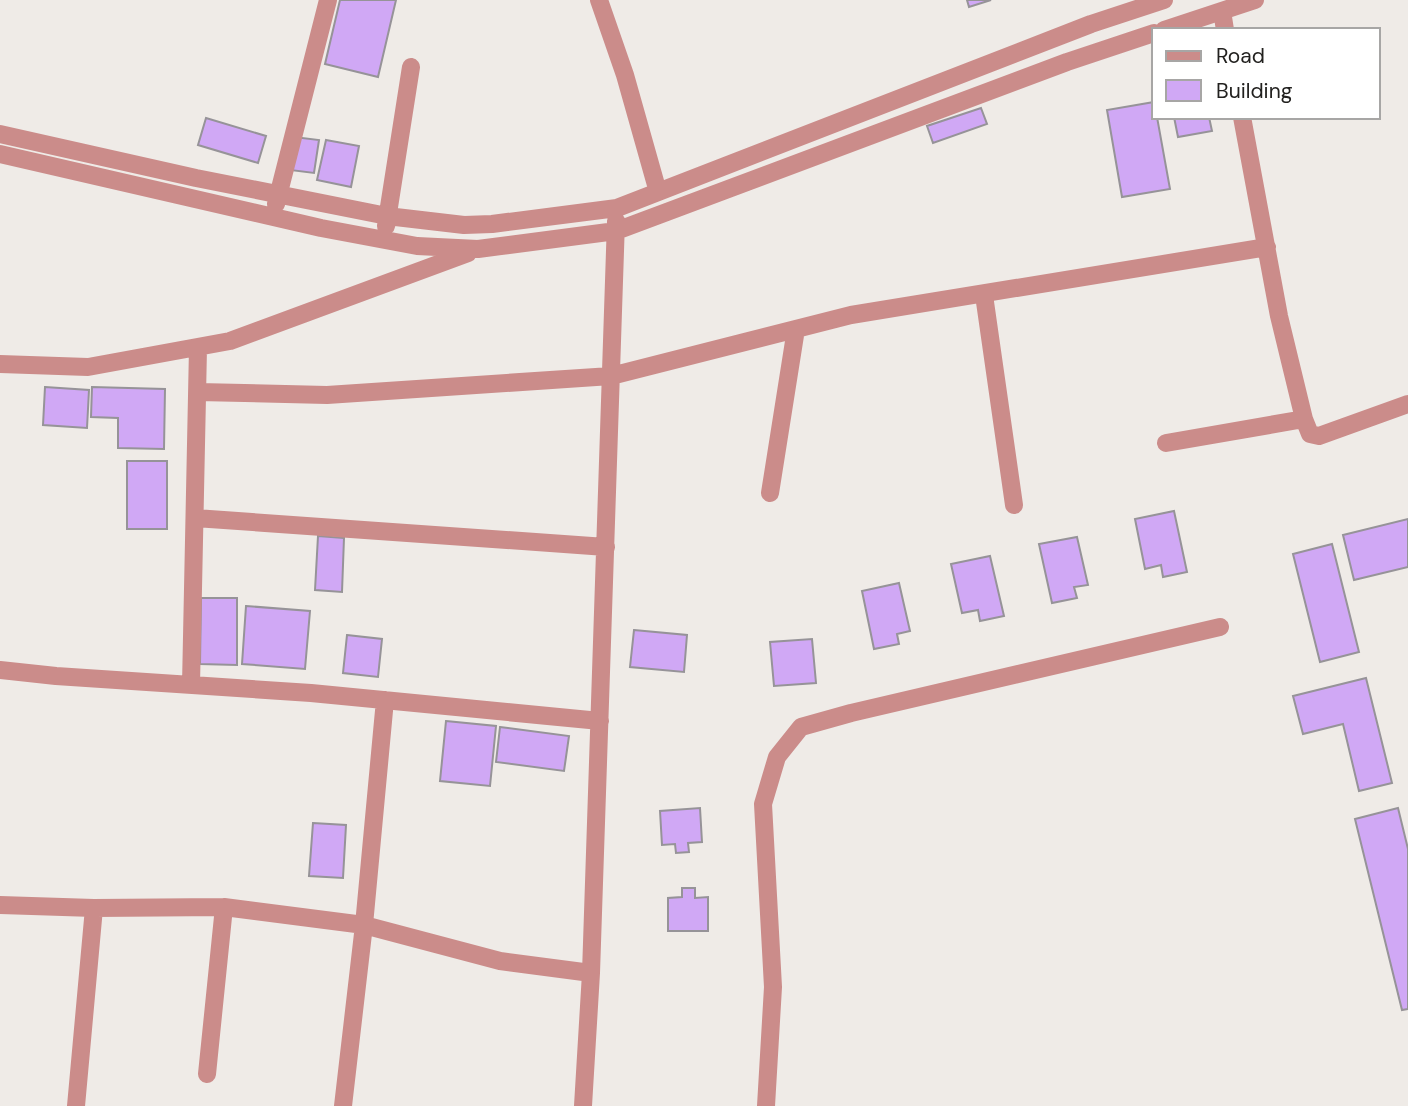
<svg xmlns="http://www.w3.org/2000/svg" width="1408" height="1106" viewBox="0 0 1408 1106" font-family="'DM Sans',sans-serif">
<style>
.building{fill:#d0a8f5;stroke:#969398;stroke-width:2}
.lines{fill:none;stroke-linecap:round;stroke-linejoin:round}
.street{stroke:#cb8c8a;stroke-width:18}
</style>
<rect width="100%" height="100%" fill="#efebe7"/>
<path class="building" d="M340,0H396L378,77L325,64Z
M967,0H991L969,7Z
M1154,102V117H1157L1170,189L1122,197L1107,110Z
M981,108L987,124L933,143L927,126Z
M1174,117H1209L1212,131L1178,137Z
M206,118L266,136L258,163L198,145Z
M294,137L319,140L314,173L290,170Z
M326,140L359,146L351,187L317,180Z
M45,387L89,390L87,428L43,425Z
M92,387L165,389L164,449L118,448V418L91,417Z
M127,461H167V529H127Z
M1174,511L1187,572L1163,577L1161,565L1145,569L1135,519Z
M1408,519V567L1354,580L1343,535Z
M318,536L344,538L342,592L315,590Z
M1077,537L1088,585L1074,587L1077,598L1052,603L1039,544Z
M1332,544L1359,652L1320,662L1293,554Z
M990,556L1004,616L980,621L978,610L962,613L951,564Z
M899,583L910,631L897,634L899,644L874,649L862,591Z
M201,598H237V665L200,664Z
M246,606L310,611L305,669L242,664Z
M634,630L687,635L684,672L630,667Z
M347,635L382,639L378,677L343,673Z
M812,639L816,683L774,686L770,642Z
M1366,678L1392,783L1359,791L1343,724L1303,734L1293,696Z
M446,721L496,726L490,786L440,781Z
M500,727L569,736L564,771L496,762Z
M700,808L702,842L688,843L689,852L676,853L675,844L662,845L660,811Z
M1398,808L1408,849V1009L1402,1010L1355,819Z
M313,823L346,825L343,878L309,876Z
M682,888H695V898L708,897V931H668V898L682,897Z"/>
<g class="lines">
<path class="street" d="M599,0L625,75L658,192
M1222,11L1225,30
M1164,30L1255,0
M1242,117L1279,316L1304,419L1310,434L1319,436L1408,404
M0,134L196,178L387,216L464,225L492,224L617,208L1091,24L1164,0
M0,154L321,228L417,246L478,249L616,231L1067,62L1154,33
M276,204L328,0
M386,226L411,67
M984,295L1014,505
M0,364L88,367L230,341L468,253
M198,392L327,395L611,376L851,315L1267,247
M1166,443L1304,419
M770,493L796,329
M195,518L606,547
M0,670L56,676L311,693L600,721
M191,685L198,348
M0,905L94,908L224,907L364,925L500,961L591,973
M207,1074L224,907
M76,1106L94,908
M343,1106L364,925L385,700
M583,1106L591,973L616,221
M766,1106L773,987L763,804L777,757L801,727L851,713L1220,627"/>
</g>
<rect x="1152" y="28" width="228" height="91" fill="#ffffff" stroke="#a7a6a5" stroke-width="2"/>
<rect x="1166" y="51" width="35" height="10" fill="#cb8c8a" stroke="#a7a6a5" stroke-width="2"/>
<text x="1216" y="63" font-size="21" fill="#22211f">Road</text>
<rect x="1166" y="80" width="35" height="21" fill="#d0a8f5" stroke="#a7a6a5" stroke-width="2"/>
<text x="1216" y="98" font-size="21" fill="#22211f">Building</text>
</svg>
